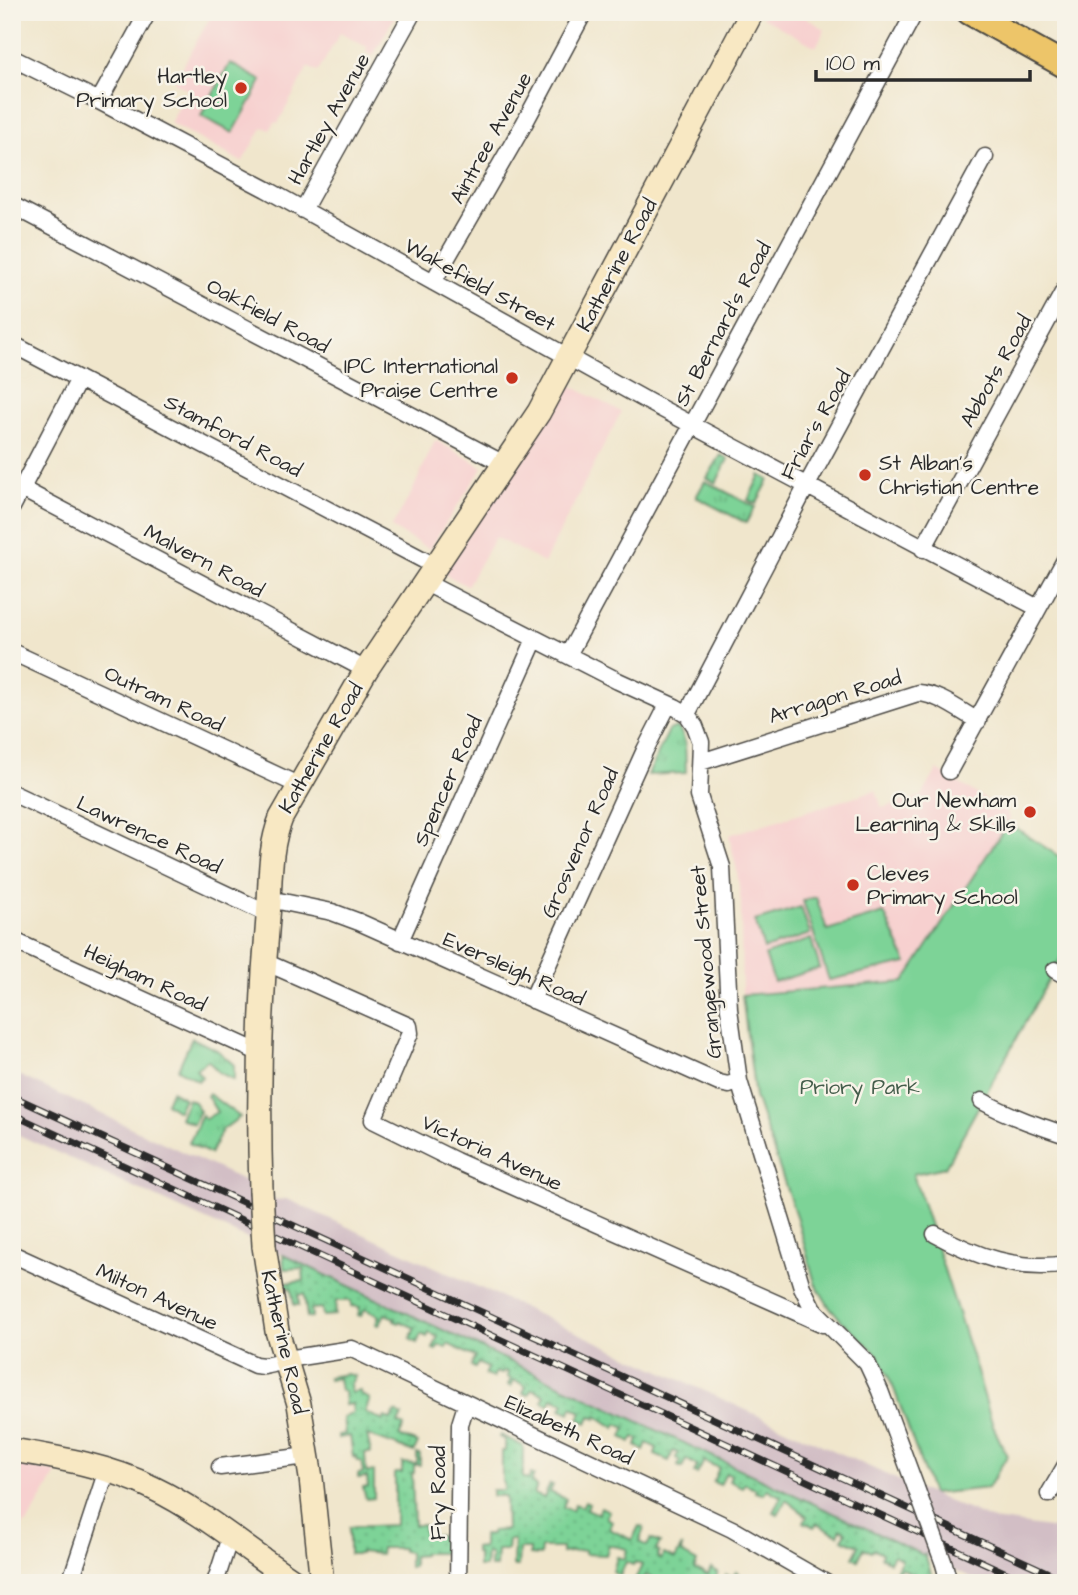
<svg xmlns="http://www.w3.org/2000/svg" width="1078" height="1595" viewBox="0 0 1078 1595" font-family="'Architects Daughter',sans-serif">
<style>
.built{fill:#f7d0cf}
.industrial{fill:#d2bec5}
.grass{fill:url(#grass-tufts);stroke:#547f61;stroke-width:2}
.park{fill:#7dd397;stroke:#547f61;stroke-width:2}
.garden{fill:url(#garden-dots);stroke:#547f61;stroke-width:2}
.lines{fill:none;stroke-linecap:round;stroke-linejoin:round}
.street-casing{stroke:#494743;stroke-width:19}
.secondary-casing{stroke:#494743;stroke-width:26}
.primary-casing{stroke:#494743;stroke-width:28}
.street{stroke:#fff;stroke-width:16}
.secondary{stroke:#f8e8c3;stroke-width:23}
.primary{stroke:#edc569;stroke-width:24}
.rail-casing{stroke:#2b2b2b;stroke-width:7}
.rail{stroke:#f7f3e8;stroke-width:4.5;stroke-dasharray:13;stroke-linecap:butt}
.street-bridge-casing{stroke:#494743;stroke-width:19;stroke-linecap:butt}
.secondary-bridge-casing{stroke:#494743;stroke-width:26;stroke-linecap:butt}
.street-bridge{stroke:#fff;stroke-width:16}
.secondary-bridge{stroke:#f8e8c3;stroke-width:23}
.poi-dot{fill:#c8321e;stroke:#f7f3e8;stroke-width:2.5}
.labels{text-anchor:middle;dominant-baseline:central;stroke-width:5;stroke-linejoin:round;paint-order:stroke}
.poi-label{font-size:21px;fill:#2b2b2b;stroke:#f7f3e8;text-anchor:end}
.street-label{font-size:21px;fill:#2b2b2b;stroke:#f7f3e8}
.park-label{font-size:21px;fill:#445d4b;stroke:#f7f3e8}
</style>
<defs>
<pattern id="grass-tufts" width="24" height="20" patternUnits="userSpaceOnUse" patternTransform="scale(1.75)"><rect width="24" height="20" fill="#7dd397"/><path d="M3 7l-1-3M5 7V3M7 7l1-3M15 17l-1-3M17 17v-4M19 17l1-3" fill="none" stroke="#6cb582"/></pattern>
<pattern id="garden-dots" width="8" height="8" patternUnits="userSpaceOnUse" patternTransform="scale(1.75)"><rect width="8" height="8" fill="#7dd397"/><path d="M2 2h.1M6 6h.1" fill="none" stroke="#6cb582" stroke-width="1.8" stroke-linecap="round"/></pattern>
</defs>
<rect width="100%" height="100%" fill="#f7f3e8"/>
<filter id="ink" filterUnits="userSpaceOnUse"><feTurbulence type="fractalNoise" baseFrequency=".0143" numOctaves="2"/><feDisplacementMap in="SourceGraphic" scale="14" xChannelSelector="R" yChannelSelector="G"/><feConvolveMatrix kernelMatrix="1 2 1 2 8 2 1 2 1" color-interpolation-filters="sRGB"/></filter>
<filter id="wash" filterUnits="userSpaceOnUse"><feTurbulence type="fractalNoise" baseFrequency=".00686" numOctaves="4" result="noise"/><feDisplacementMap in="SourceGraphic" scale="28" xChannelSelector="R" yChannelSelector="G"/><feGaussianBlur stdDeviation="1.57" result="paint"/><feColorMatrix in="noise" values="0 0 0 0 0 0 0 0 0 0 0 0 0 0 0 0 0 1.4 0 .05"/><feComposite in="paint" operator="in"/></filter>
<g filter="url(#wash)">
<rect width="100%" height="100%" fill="#f0e6cc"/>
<path class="built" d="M213,12H397L373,56L366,52L367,47L340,33L318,72L308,67L278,123L275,122L270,130L263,127L242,162L170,123L188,90L174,82Z
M765,12H796L825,29L816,47L762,17Z
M566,383L621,412L544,563L495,537L467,586L443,573Z
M435,440L483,467L429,549L391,528L412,492Z
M937,770L1007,812L1010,819L904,982L742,995L741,903L737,871L729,835L876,790L882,808L922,796Z
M12,1465L57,1472L27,1524L24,1523L12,1553Z"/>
<path class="industrial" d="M12,1072L247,1182L275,1200L287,1199L898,1480L993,1520L1056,1529L1066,1538V1583H983L283,1255L12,1132Z"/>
<path class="grass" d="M721,455L728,459L716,483L707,478Z
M760,475L769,480L756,504L748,500Z
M705,481L755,507L746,523L696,497Z
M677,727C688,738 685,758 686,773L648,775L669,730Z
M192,1038L217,1050L234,1065V1080L218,1072L208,1060L196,1069L202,1077L198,1081L178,1069Z
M171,1091L184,1098L178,1111L166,1103Z
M209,1094L240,1117L222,1130L210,1154L189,1143L202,1115L205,1119L217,1112L207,1096Z
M188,1099L194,1102L200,1111L193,1124L180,1118Z"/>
<path class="park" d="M230,63L262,81L233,133L201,116Z
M1008,823L1066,861V949L945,1167L913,1174L974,1362L993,1426L1007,1456L988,1488L932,1494L894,1389L878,1355L841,1320L828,1305L815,1283L797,1219L755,1097L742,995L904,982Z
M816,897L827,930L884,913L907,963L829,980L803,901Z
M801,907L810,934L764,949L755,921Z
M811,939L820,968L774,982L765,955Z"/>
<path class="garden" d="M283,1255L923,1555L925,1554L934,1583L916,1581L911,1583L915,1576L901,1568L893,1580L891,1579L902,1560L894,1555L890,1562L881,1557L882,1553L874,1549L871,1552L864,1548L858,1560L853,1557L859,1546L842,1539L846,1532L841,1529L838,1535L817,1523L814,1527L804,1522L807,1516L786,1500L778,1514L773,1512L781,1497L767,1489L763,1494L755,1492L756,1489L745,1483L742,1487L729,1481L731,1476L726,1473L720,1485L713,1482L719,1468L704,1461L697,1474L694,1473L697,1466L686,1459L682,1468L678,1466L680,1461L676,1458L678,1453L673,1451L669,1461L655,1455L657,1448L647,1443L644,1450L636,1446L639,1439L634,1437L631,1442L622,1437L626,1428L617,1424L615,1428L597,1416L596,1419L590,1416L587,1423L579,1419L582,1412L572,1407L570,1413L561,1409L564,1403L552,1398L549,1405L542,1401L545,1395L532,1389L528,1395L523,1393L526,1386L514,1380L511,1387L508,1385L511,1379L507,1377L508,1372L504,1371L502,1374L496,1372L493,1378L485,1375L488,1368L478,1363L475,1368L471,1366L475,1357L448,1344L446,1348L439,1345L436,1350L433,1349L438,1337L429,1333L427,1337L421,1334L417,1343L410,1339L415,1328L400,1321L399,1323L394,1321L395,1318L385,1314L379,1325L376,1324L379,1316L365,1309L361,1316L358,1315L360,1307L351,1306V1301H336L335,1315L323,1316L322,1308L311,1309L312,1317L307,1318L304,1294L298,1295L299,1305H294L291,1288H285V1283L304,1281L303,1268L284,1269Z
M346,1374L355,1376L350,1385L351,1393L360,1391L361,1395L370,1399L365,1412L383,1421L385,1417L391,1420L395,1412L402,1416L398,1423L404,1426L399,1436L418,1443L414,1452L367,1435L371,1453H365L366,1472H374V1498L366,1499L363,1488L368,1487L367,1477L358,1478V1474L363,1473L361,1461H357L356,1456L353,1457L350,1436L338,1438V1435L345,1434L343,1418L353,1413L352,1404L345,1405L344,1391H340L338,1378L329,1380L328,1377Z
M500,1435L523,1446V1478L528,1480L531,1474L534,1475L531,1483L537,1486L534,1494L544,1498L550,1484L553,1485L550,1492L566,1499L563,1507L572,1511L575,1504L582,1507L585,1501L589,1503L587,1509L598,1514L601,1507L609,1511L606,1518L612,1521L609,1529L632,1540L639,1526L644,1528L639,1542L647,1546L651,1539L660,1543L656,1550L659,1552L657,1558L661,1560L664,1554L675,1559L682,1546L681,1553L697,1562L694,1569L708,1575L711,1568L718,1572L716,1578L723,1581L726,1575L732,1578L736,1572L739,1574L734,1583H679L671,1579L666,1583H658V1581L646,1575L642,1583L634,1582L642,1565L635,1562L633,1565L626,1562L620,1576L613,1572L617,1557L625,1559L627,1549L609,1545L606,1555L585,1554V1550L562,1553V1548H541L540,1556L530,1555V1549H519L518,1566H513L514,1540H508L507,1550H497L496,1567H490L491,1554L486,1553L485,1567H478V1553H475V1548L483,1547V1535H491L492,1531L506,1530L505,1496H492V1490H504V1483L502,1482V1451H505V1440L499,1437Z
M417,1454L420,1455V1465H414V1473H412L414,1525H423L424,1535L441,1536V1540H446L445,1553H423V1555L413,1556V1567H409V1552L402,1551V1548H381L380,1554L360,1552V1554H349V1527L395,1525V1473H402V1463L417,1464Z"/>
</g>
<g filter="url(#ink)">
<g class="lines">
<defs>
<path id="street" d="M12,58L99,101L266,189L649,402L1038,608
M99,101L148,12
M12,205L504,464
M303,210L413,12
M433,282L524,124L584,12
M12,344L435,566
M22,489L366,670
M12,507L79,379
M923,549L1066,287
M424,582L618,681L675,707L687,714L695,726L701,742L699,796L722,867L729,1009L739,1081L802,1287L813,1309L867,1363L880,1391L916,1488
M12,652L298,785
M568,655L915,12
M687,714L807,485L985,157
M701,762L918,693C939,694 960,711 978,721
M949,771L1066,558
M12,793L268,914
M269,899L332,912L359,922L719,1083L729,1085L739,1081
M12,940L260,1053
M400,941L535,639
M264,965L274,966L299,977L409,1026L410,1033L373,1120L456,1161L823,1324
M1055,970L1066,976
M532,1000L645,750L668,705
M982,1101C1009,1116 1036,1125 1066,1135
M935,1234C975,1256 1019,1272 1066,1264
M12,1254L255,1365L264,1366L287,1361
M287,1359L352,1349L732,1529L826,1583
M220,1467L307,1456
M1049,1494L1066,1465
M944,1564L949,1583
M70,1583L107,1470
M215,1583L228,1543L232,1537
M458,1583L460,1424L466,1405"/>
<path id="secondary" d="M261,1190C258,1099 260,1009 268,918C271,883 268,851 281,818L366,670L539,412L752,12
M264,1246L277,1331L299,1404L311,1478L322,1583
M12,1450C60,1458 109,1466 153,1488C205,1513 249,1552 297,1583"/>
<path id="primary" d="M969,12L1066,66"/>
</defs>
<use href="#street" class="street-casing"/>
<use href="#secondary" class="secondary-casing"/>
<use href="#primary" class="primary-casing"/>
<use href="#street" class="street"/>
<use href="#secondary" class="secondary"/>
<use href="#primary" class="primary"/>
<defs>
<path id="rail" d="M12,1096L1066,1581
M12,1114L1028,1583"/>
</defs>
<use href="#rail" class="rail-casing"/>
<use href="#rail" class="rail"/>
<defs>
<path id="street-bridge" d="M916,1488L944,1564"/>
<path id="secondary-bridge" d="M261,1190L264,1246"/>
</defs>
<use href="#street-bridge" class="street-bridge-casing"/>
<use href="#secondary-bridge" class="secondary-bridge-casing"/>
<use href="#street-bridge" class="street-bridge"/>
<use href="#secondary-bridge" class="secondary-bridge"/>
</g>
</g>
<g class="poi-dot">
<circle cx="241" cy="88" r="7"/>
<circle cx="512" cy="378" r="7"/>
<circle cx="865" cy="475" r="7"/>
<circle cx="1030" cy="812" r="7"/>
<circle cx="853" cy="885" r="7"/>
</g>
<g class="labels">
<g class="poi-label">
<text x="227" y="76">Hartley<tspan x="227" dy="24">Primary School</tspan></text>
<text x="498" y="366">IPC International<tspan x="498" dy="24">Praise Centre</tspan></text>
<text x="879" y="463" text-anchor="start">St Alban's<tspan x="879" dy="24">Christian Centre</tspan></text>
<text x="1016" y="800">Our Newham<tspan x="1016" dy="24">Learning &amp; Skills</tspan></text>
<text x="867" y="873" text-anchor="start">Cleves<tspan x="867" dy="24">Primary School</tspan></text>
</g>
<g class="street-label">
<text transform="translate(329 119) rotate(-61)">Hartley Avenue</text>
<text transform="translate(491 138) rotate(-61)">Aintree Avenue</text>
<text transform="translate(617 265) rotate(-62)">Katherine Road</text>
<text transform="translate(480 285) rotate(29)">Wakefield Street</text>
<text transform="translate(268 316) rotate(28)">Oakfield Road</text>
<text transform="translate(723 324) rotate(-62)">St Bernard's Road</text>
<text transform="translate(996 371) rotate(-61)">Abbots Road</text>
<text transform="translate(816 425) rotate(-61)">Friar's Road</text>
<text transform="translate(233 436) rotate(28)">Stamford Road</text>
<text transform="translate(204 561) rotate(28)">Malvern Road</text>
<text transform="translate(835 697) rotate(-17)">Arragon Road</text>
<text transform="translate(164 699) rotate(25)">Outram Road</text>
<text transform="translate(321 748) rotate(-60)">Katherine Road</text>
<text transform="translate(448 781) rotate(-66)">Spencer Road</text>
<text transform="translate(149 835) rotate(25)">Lawrence Road</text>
<text transform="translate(580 843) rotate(-66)">Grosvenor Road</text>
<text transform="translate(706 962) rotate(-95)">Grangewood Street</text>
<text transform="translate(514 969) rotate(24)">Eversleigh Road</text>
<text transform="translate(145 978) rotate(25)">Heigham Road</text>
<text transform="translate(492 1153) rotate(25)">Victoria Avenue</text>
<text transform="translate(157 1297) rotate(25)">Milton Avenue</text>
<text transform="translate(284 1342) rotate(77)">Katherine Road</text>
<text transform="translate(569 1430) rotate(25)">Elizabeth Road</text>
<text transform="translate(438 1493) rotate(-90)">Fry Road</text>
</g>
<g class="park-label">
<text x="860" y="1087">Priory Park</text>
</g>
</g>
<rect width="1078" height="1595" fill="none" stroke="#f7f3e8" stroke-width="42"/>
<path d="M816 70v10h214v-10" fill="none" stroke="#2b2b2b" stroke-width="3.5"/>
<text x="826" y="70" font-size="21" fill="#2b2b2b" stroke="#f7f3e8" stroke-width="5" paint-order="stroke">100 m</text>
</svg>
